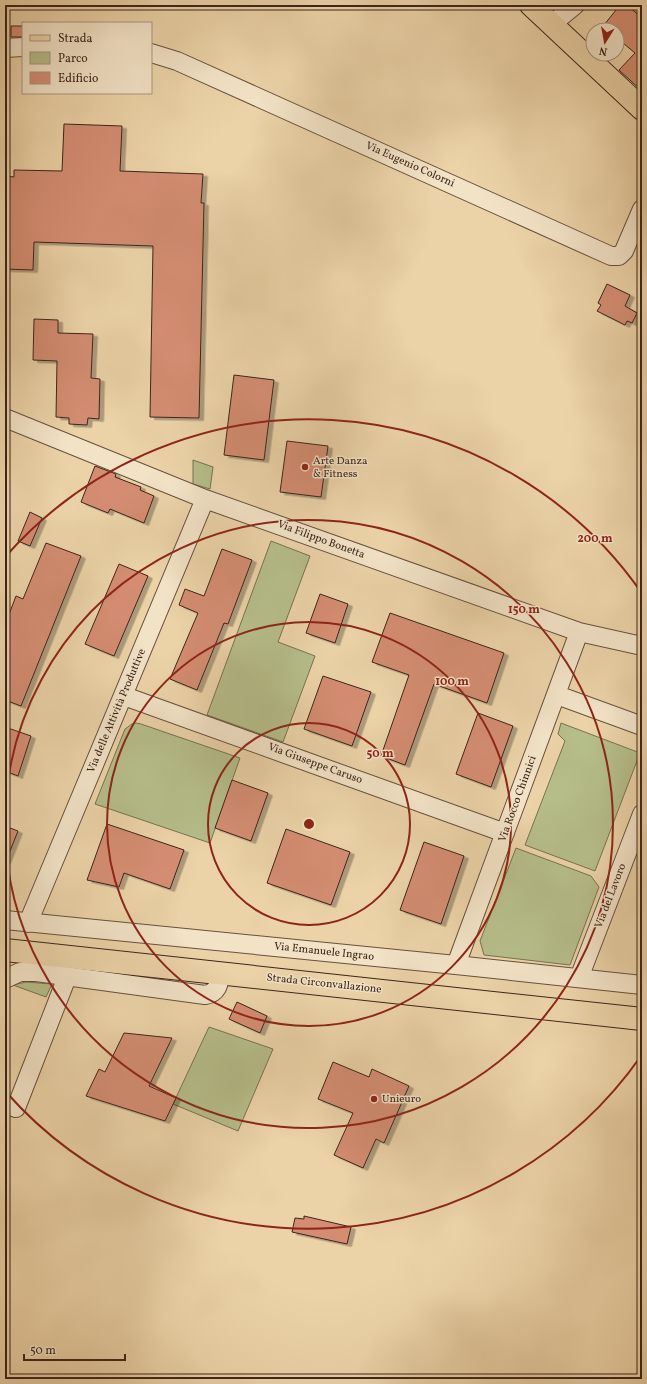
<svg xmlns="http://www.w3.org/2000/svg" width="647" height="1384" viewBox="0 0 647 1384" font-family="Vollkorn,serif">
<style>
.green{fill:#b5bd89;stroke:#787152}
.building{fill:#d48d72;stroke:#3c251b;filter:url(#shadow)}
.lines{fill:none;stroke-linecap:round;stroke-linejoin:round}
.minor-casing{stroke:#68503e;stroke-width:20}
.major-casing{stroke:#3c251b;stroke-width:24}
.minor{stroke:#f2e2c6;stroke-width:18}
.major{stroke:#ebd2a7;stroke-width:22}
.ring{fill:none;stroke:#8f2418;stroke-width:2}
.poi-dot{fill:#8f2418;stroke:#f2e2c6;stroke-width:1.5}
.labels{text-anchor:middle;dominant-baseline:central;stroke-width:3;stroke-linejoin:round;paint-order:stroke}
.street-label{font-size:11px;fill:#3c251b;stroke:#f2e2c6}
.poi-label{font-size:11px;fill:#3c251b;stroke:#f2e2c6;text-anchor:start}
.centre{fill:#8f2418;stroke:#f2e2c6;stroke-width:2}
.ring-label{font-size:12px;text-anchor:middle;font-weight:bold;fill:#8f2418;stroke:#f2e2c6;stroke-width:3;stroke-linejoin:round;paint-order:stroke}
</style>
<defs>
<filter id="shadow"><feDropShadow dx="4.5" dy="2.5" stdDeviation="0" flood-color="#0004"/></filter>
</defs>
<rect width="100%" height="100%" fill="#ebd2a7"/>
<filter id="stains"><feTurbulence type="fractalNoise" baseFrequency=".005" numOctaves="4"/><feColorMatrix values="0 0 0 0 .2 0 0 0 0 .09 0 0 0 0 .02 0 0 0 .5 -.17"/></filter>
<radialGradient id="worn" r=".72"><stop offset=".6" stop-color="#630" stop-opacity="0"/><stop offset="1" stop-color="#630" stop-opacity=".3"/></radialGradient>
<path class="green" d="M193,460L213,467L210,489L193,484Z
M271,541L310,556L278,642L315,656L283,742L207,715Z
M136,723L141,724L240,758L210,843L95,804L125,729L132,724Z
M561,723L640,753L595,871L525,845L565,741L558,734Z
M516,848L591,876L599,887L570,965L484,955L480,941Z
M26,982L52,984L46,997L13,985Z
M209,1027L273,1049L238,1131L173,1104Z"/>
<path class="building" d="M620,5H627L642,18V91L619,70L635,53L617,38V30H600Z
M11,26H23V37H11Z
M64,124L122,126L120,171L203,174L201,203H204L199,418L150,417L153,246L34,242L33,270L5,269V176L14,177V170L62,171Z
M607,284L630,295L625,306L637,313L632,323L627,321L625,325L597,311L601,305L598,303Z
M34,319L58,320V333L93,334L91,378L100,379L99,419L88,418L87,425L69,424V418L56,417L57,361L33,360Z
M234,375L274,380L264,460L224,455Z
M287,441L328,446L321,497L280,492Z
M95,466L116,474L115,477L141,487L140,490L154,496L144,523L110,509L108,513L81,502Z
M30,512L42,518L30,546L18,541Z
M46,543L81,556L21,706L5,700V625L16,596L23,599Z
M222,549L252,560L228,624L224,623L197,690L170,679L198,613L179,605L185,589L204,596Z
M119,564L148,576L114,656L85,644Z
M320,594L348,604L335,643L306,633Z
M390,613L504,653L487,703L434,684L405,765L381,756L409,675L372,662Z
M323,676L371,692L352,746L304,729Z
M478,713L513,726L491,787L456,774Z
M5,727L31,736L18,776L5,771L6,750L5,749Z
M232,780L268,793L251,841L215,828Z
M107,824L184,850L170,889L124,873L119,887L87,880Z
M5,826L18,831L6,861H5Z
M286,829L350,852L331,905L267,883Z
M424,842L464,856L441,924L400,910Z
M237,1002L267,1016L260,1033L229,1019Z
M124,1033L172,1038L149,1086L176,1098L165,1121L86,1096L99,1069L105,1072Z
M333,1062L369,1077L372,1069L409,1086L384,1143L376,1139L363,1168L334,1155L353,1113L318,1099Z
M304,1216L351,1227L347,1244L292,1232L295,1218L304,1219Z"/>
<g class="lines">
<defs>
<path id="minor" d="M552,24L575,5
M5,48L23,47
M151,53L177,61L611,256H619L624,251L642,209
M5,418L205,499L579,632L642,646
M557,695L642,726
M124,696L505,833
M5,920L456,965L642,985
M28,923L205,499
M456,965L579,632
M579,978L642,814
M5,979L20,972H36L205,995C218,993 219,984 221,972
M5,1104L16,1108L67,977"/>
<path id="major" d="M531,5L642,109
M5,950L642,1019"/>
</defs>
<use href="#minor" class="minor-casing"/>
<use href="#major" class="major-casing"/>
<use href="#minor" class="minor"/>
<use href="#major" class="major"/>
</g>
<g class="ring">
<circle cx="309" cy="824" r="101"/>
<circle cx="309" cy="824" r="202"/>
<path d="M5 821A304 304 0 1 1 5 827"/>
<path d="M641 1056A405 405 0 0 1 6 1092M6 556A405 405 0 0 1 641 592"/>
</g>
<g class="poi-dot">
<circle cx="305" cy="467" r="4"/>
<circle cx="374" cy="1099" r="4"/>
</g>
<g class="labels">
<g class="street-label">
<text transform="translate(410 165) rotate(24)">Via Eugenio Colorni</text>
<text transform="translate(321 540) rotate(20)">Via Filippo Bonetta</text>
<text transform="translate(117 711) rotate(-67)">Via delle Attività Produttive</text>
<text transform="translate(315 764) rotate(20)">Via Giuseppe Caruso</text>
<text transform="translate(518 799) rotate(-70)">Via Rocco Chinnici</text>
<text transform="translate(611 896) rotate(-69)">Via del Lavoro</text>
<text transform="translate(324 952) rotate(6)">Via Emanuele Ingrao</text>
<text transform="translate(324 984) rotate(6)">Strada Circonvallazione</text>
</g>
<g class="poi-label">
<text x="313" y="461">Arte Danza<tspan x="313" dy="13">&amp; Fitness</tspan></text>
<text x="382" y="1099">Unieuro</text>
</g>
</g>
<circle cx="309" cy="824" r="6" class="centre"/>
<g class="ring-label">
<text x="595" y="542">200 m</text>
<text x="524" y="613">150 m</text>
<text x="452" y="685">100 m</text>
<text x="380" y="757">50 m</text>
</g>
<rect width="647" height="1384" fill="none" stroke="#ebd2a7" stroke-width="20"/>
<rect x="6" y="6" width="635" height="1372" fill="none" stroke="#3c251b" stroke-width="2"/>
<rect x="10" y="10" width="627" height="1364" fill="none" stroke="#3c251b"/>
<rect x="22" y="22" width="130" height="72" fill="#f2e2c6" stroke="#a99682"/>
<rect x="30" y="35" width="20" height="6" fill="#ebd2a7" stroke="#a99682"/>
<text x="58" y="42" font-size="12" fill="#3c251b">Strada</text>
<rect x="30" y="52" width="20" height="12" fill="#b5bd89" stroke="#a99682"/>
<text x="58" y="62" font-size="12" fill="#3c251b">Parco</text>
<rect x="30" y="72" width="20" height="12" fill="#d48d72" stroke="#a99682"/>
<text x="58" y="82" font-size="12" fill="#3c251b">Edificio</text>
<g transform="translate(605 42) rotate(191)"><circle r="19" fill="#f2e2c6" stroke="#a99682"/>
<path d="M0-3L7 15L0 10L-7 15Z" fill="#8f2418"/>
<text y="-6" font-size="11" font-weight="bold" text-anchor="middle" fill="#3c251b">N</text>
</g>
<path d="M24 1354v6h101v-6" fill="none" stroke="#3c251b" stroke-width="2"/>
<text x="30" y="1354" font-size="12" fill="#3c251b" stroke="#f2e2c6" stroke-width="3" paint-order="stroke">50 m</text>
<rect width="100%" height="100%" filter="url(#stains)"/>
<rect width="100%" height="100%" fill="url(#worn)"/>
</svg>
